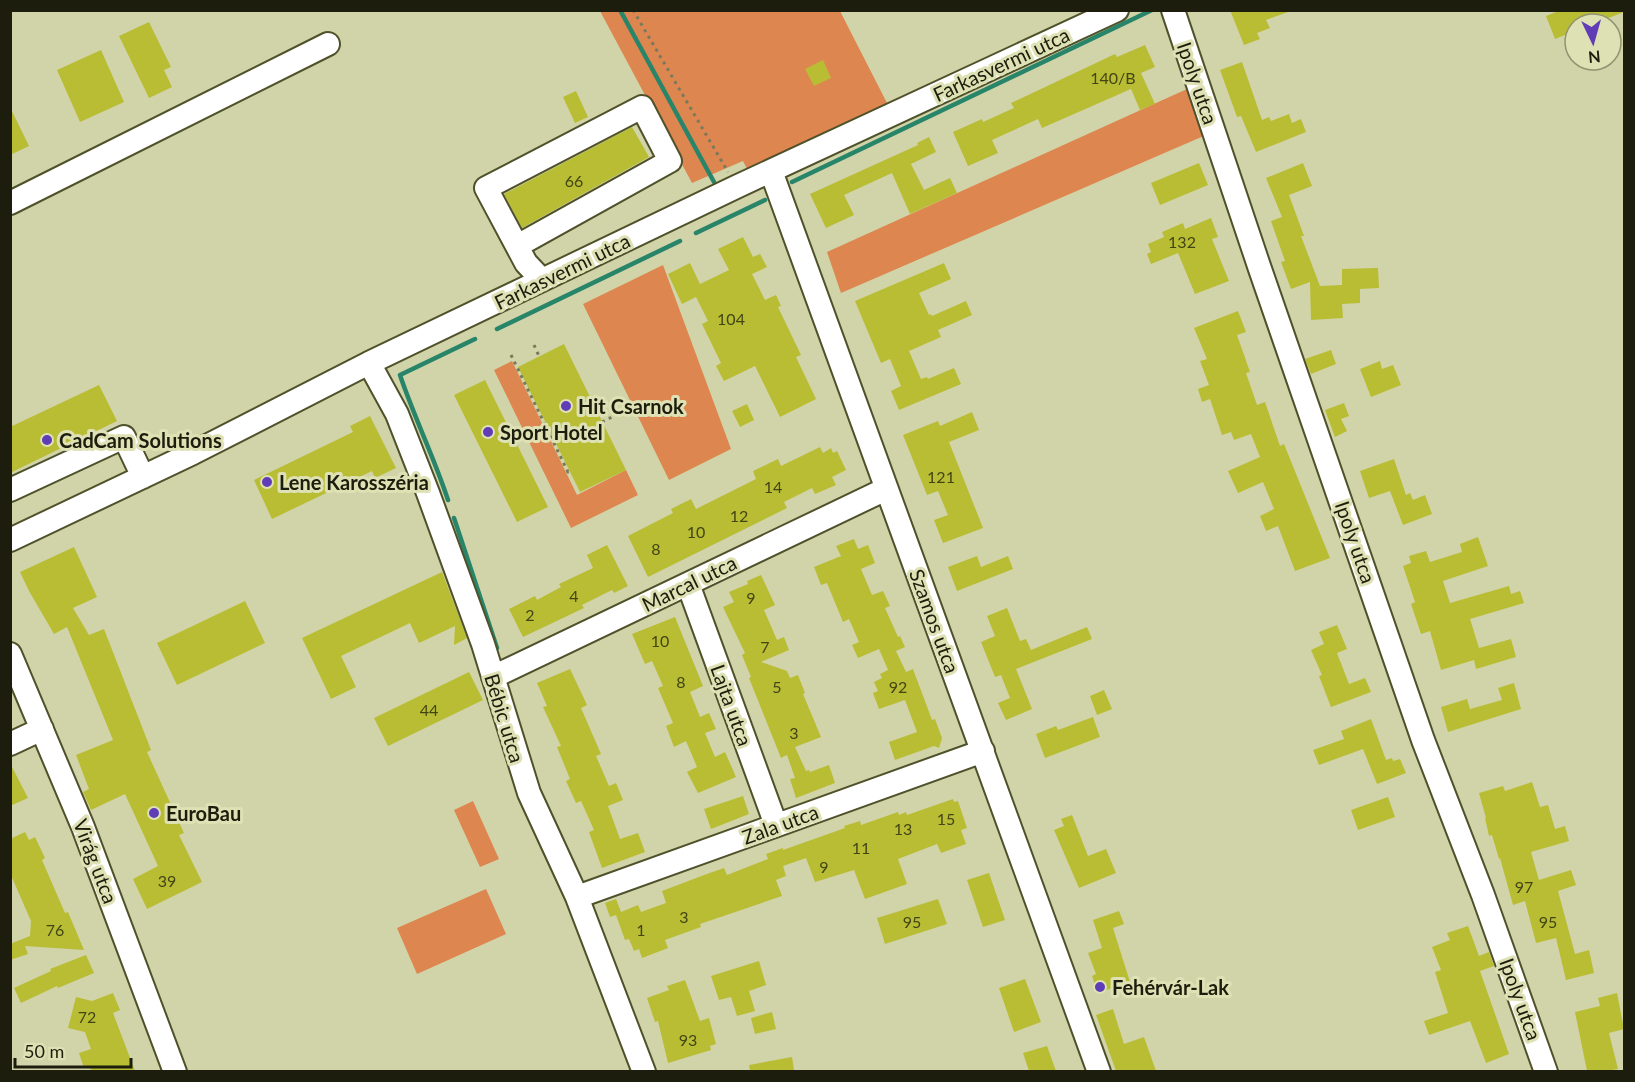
<svg xmlns="http://www.w3.org/2000/svg" width="1635" height="1082" viewBox="0 0 1635 1082" font-family="Lato,sans-serif">
<style>
.green{fill:#de864f}
.lines{fill:none;stroke-linecap:round;stroke-linejoin:round}
.stream{stroke:#298569;stroke-width:4.5}
.building{fill:#b9bd34}
.minor-casing{stroke:#4f512a;stroke-width:26}
.path{stroke:#787a5b;stroke-width:3;stroke-dasharray:3 4.5;stroke-linecap:butt}
.minor{stroke:#fff;stroke-width:22}
.poi-dot{fill:#603db6;stroke:#dee1b4;stroke-width:2}
.labels{text-anchor:middle;dominant-baseline:central;stroke-width:6;stroke-linejoin:round;paint-order:stroke}
.number-label{font-size:16px;fill:#434516}
.street-label{font-size:20px;fill:#1c1d0c;stroke:#dee1b4}
.poi-label{font-size:20px;font-weight:bold;fill:#1c1d0c;stroke:#dee1b4;text-anchor:start}
</style>
<rect width="100%" height="100%" fill="#d1d4a8"/>
<path class="green" d="M600,11H840L887,103L747,169L743,161L692,183Z
M1187,89L1206,135L841,293L827,252Z
M663,265L731,449L669,480L583,304Z
M512,361L577,495L626,470L638,495L571,528L494,370Z
M473,801L499,859L480,867L454,810Z
M486,889L506,934L417,974L397,928Z"/>
<g class="lines">
<path class="stream" d="M620,10L714,182
M792,182L1152,10
M696,233L765,200
M497,329L680,241
M448,500C434,457 414,417 400,375L475,339
M454,518L497,648"/>
</g>
<path class="building" d="M1230,10H1288V12L1266,20L1270,28L1257,33L1260,39L1244,45Z
M1561,10H1624V12L1593,24H1575V31L1555,39L1546,16Z
M149,22L171,67L164,70L172,87L149,98L119,36Z
M1145,45L1155,67L1141,73L1155,104L1140,110L1131,89L1042,128L1038,119L992,140L998,153L968,166L953,132L982,119L983,122L1014,108L1011,103L1115,54L1117,57Z
M101,50L124,102L80,122L57,70Z
M823,60L831,78L814,86L805,69Z
M1242,62L1262,120L1269,117L1271,121L1289,114L1292,123L1301,119L1306,132L1256,152L1241,116L1237,117L1220,70Z
M576,91L588,117L575,123L563,97Z
M10,107L29,146L10,155Z
M632,127L649,157L522,228L504,194Z
M929,137L936,152L911,164L924,190L950,178L957,193L910,214L892,173L844,195L854,215L826,228L810,194L918,145L917,143Z
M1199,163L1208,185L1160,205L1151,183Z
M1303,163L1312,186L1289,195L1304,236H1301L1320,286L1342,285V269L1378,268L1379,288L1360,289V303L1342,304L1343,318L1311,320L1310,282L1291,289L1281,262L1285,261L1271,221L1282,217L1266,178Z
M1211,218L1218,237L1212,239L1229,281L1195,294L1178,253L1151,264L1147,254L1151,252L1148,244L1164,237L1162,232L1183,223L1185,229Z
M743,237L753,257L760,254L767,267L752,274L765,300L776,295L781,306L778,307L801,355L796,357L816,399L780,417L755,366L724,381L716,366L721,363L702,324L708,321L696,297L682,304L668,274L690,263L700,284L729,270L718,249Z
M944,263L951,279L919,293L929,315L931,314L932,316L966,301L972,315L938,330L941,337L909,351L921,379L927,377L928,379L954,368L961,384L899,410L891,391L901,386L890,359L881,363L855,301Z
M1238,311L1246,332L1237,335L1250,372L1246,373L1257,405L1265,402L1280,446L1284,444L1330,558L1295,571L1278,526L1266,531L1260,516L1274,509L1263,482L1238,493L1228,471L1260,457L1251,434L1234,440L1231,432L1222,435L1210,399L1202,402L1198,389L1209,385L1200,361L1207,359L1194,328Z
M564,344L626,470L580,492L518,367Z
M1331,350L1336,364L1311,374L1305,359Z
M1380,361L1382,369L1393,365L1401,385L1371,397L1360,369Z
M485,380L548,507L517,522L454,395Z
M99,385L117,421L10,473V427Z
M1344,403L1349,416L1341,419L1347,431L1335,437L1325,410Z
M747,404L754,420L740,427L732,411Z
M972,412L979,430L949,442L983,528L943,543L934,520L948,515L938,491L927,495L903,435L938,421L940,426Z
M370,416L396,468L375,478L372,471L272,519L254,480L353,432L350,426Z
M820,447L823,453L831,448L833,453L837,451L846,470L832,477L836,485L815,494L812,488L784,502L787,508L648,577L628,536L673,513L671,509L691,499L696,509L756,479L753,471L778,459L781,466Z
M1394,459L1406,495L1410,493L1413,500L1425,495L1432,514L1403,525L1390,491L1369,498L1360,471Z
M1478,537L1488,566L1443,581L1450,603L1509,586L1511,594L1520,591L1524,603L1470,619L1479,648L1511,639L1516,657L1476,669L1474,660L1441,670L1430,631L1421,634L1411,604L1415,602L1403,566L1411,563L1409,556L1426,551L1430,562L1462,552L1460,544Z
M854,539L858,549L868,545L875,563L861,569L872,595L883,591L890,606L885,608L898,637L900,636L905,647L896,651L906,672L913,669L932,720L935,719L942,738L939,748L934,746L895,760L889,742L917,732L905,700L879,709L873,693L878,691L874,682L882,678L880,674L888,670L879,649L858,658L852,645L859,642L849,619L843,622L827,583L821,585L814,567L841,556L836,546Z
M607,545L628,586L614,593L612,590L582,605L584,608L523,637L509,609L535,596L537,600L561,587L559,584L593,568L587,555Z
M74,547L97,597L73,608L89,635L104,629L151,750L147,752L184,833L179,835L202,882L147,909L133,879L158,866L125,794L91,810L83,792L89,789L76,755L113,740L67,627L54,634L29,591L20,572Z
M977,556L981,567L1008,556L1013,569L957,591L948,567Z
M442,572L467,638L454,645L455,626L419,643L410,623L341,656L356,687L331,699L302,638Z
M761,575L775,605L764,610L777,640L784,637L789,650L761,662L787,671L790,678L798,675L805,693L803,694L821,737L795,747L806,771L809,770L810,772L829,765L835,783L796,798L790,779L795,778L787,755L781,758L749,678L751,677L742,655L745,653L723,607L734,602L729,592L748,584L747,581Z
M245,601L265,643L177,685L157,643Z
M1007,608L1020,641L1026,639L1031,650L1087,627L1092,639L1016,669L1032,709L1006,720L998,703L1010,698L1001,675L995,677L981,642L995,636L987,616Z
M675,617L703,686L690,692L700,717L709,713L716,729L705,733L715,757L725,752L736,777L698,793L687,772L697,767L686,741L674,747L666,726L673,723L658,688L663,686L652,661L645,664L632,634Z
M1337,625L1347,649L1337,653L1349,684L1365,678L1371,692L1331,707L1319,676L1322,675L1311,650L1324,644L1319,632Z
M570,669L587,705L581,708L601,754L596,756L609,786L616,783L623,800L608,806L620,839L638,833L645,852L602,868L589,832L594,830L581,801L576,803L566,781L570,779L557,747L561,746L543,707L547,706L537,683Z
M469,672L483,700L388,746L374,718Z
M1514,683L1521,709L1448,732L1441,707L1467,699L1470,709L1502,700L1498,688Z
M1104,690L1112,709L1097,715L1090,696Z
M1093,717L1100,737L1045,758L1036,734L1056,726L1058,730Z
M1371,719L1386,760L1392,758L1393,761L1400,759L1406,773L1377,784L1363,749L1319,765L1313,750L1344,739L1341,731Z
M10,763L28,798L10,806Z
M1532,782L1540,807L1548,805L1555,829L1565,826L1569,841L1531,852L1539,880L1571,870L1576,885L1558,891L1575,954L1589,950L1594,973L1566,980L1556,938L1536,943L1525,901L1513,905L1500,858L1499,859L1492,835L1489,836L1485,818H1486L1479,793L1503,786L1505,791Z
M743,796L749,814L711,829L704,809Z
M1388,797L1395,817L1358,830L1351,810Z
M953,799L954,802L958,801L967,828L961,830L966,844L941,853L937,844L898,859L907,884L865,899L854,870L815,882L806,858L783,866L786,876L776,880L782,896L700,924L701,927L665,940L668,948L642,958L639,949L634,951L629,939L625,940L616,915L610,917L605,903L616,899L621,912L638,905L641,912L666,903L662,891L704,875L724,868L727,875L768,859L766,854L783,848V850L845,828L844,826L860,821L861,825L898,812L899,815L906,812L907,815Z
M1072,815L1088,856L1106,849L1116,873L1079,888L1054,830L1064,826L1061,819Z
M25,832L29,840L35,837L45,858L42,860L65,913L68,912L84,950L25,946L28,954L10,960V944L30,936L31,921L10,873V839Z
M989,873L1005,920L983,927L967,880Z
M938,899L947,924L885,944L877,918Z
M1119,911L1124,924L1113,928L1130,982L1098,993L1092,976L1096,974L1088,953L1102,948L1093,920Z
M1468,926L1479,956L1489,952L1494,966L1480,971L1509,1054L1486,1063L1470,1021L1429,1035L1424,1021L1448,1013L1435,972L1441,970L1432,947L1450,940L1447,933Z
M86,955L94,973L58,988L57,986L21,1003L14,988L51,971L50,969Z
M759,961L766,985L749,991L755,1011L737,1016L731,997L719,1000L711,976Z
M1025,979L1041,1022L1014,1032L999,988Z
M685,980L700,1021L709,1018L716,1044L710,1046L711,1050L668,1063L658,1021L655,1022L647,998L669,990L667,986Z
M113,993L120,1010L113,1013L135,1071H91L90,1066L84,1068L79,1053L91,1049L85,1032L68,1028L76,997L92,1001Z
M1617,993L1624,1029L1609,1033L1618,1069L1605,1071H1587L1575,1012L1600,1006L1598,998Z
M1113,1009L1124,1044L1144,1037L1156,1071H1116L1096,1015Z
M772,1012L776,1029L755,1034L751,1018Z
M1047,1046L1056,1071H1029L1023,1053Z
M792,1057L794,1070L750,1071L749,1065Z"/>
<g class="lines">
<defs>
<path id="minor" d="M1173,10L1260,269L1423,740L1483,895L1546,1072
M771,171L1099,1072
M10,203L328,44
M517,246L670,161L642,107L486,188L526,263L542,280
M369,363L397,414L428,493L483,644L529,793L577,897L644,1072
M10,490L124,437L143,477
M10,540L193,453L369,363L736,187L1117,10
M688,584L776,825
M10,654L83,827L175,1072
M493,677L886,489
M10,744L42,729
M577,897L983,751"/>
</defs>
<use href="#minor" class="minor-casing"/>
<path class="path" d="M633,10L728,172
M534,345L539,356
M511,355L568,472L569,471
M602,422L616,415"/>
<use href="#minor" class="minor"/>
</g>
<g class="poi-dot">
<circle cx="566" cy="406" r="6"/>
<circle cx="488" cy="432" r="6"/>
<circle cx="47" cy="440" r="6"/>
<circle cx="267" cy="482" r="6"/>
<circle cx="154" cy="813" r="6"/>
<circle cx="1100" cy="987" r="6"/>
</g>
<g class="labels">
<g class="number-label">
<text x="1113" y="77">140/B</text>
<text x="574" y="180">66</text>
<text x="1182" y="241">132</text>
<text x="731" y="318">104</text>
<text x="941" y="476">121</text>
<text x="773" y="486">14</text>
<text x="739" y="515">12</text>
<text x="696" y="531">10</text>
<text x="656" y="548">8</text>
<text x="574" y="595">4</text>
<text x="751" y="597">9</text>
<text x="530" y="614">2</text>
<text x="660" y="640">10</text>
<text x="765" y="646">7</text>
<text x="681" y="681">8</text>
<text x="777" y="686">5</text>
<text x="898" y="686">92</text>
<text x="429" y="709">44</text>
<text x="794" y="732">3</text>
<text x="946" y="818">15</text>
<text x="903" y="828">13</text>
<text x="861" y="847">11</text>
<text x="824" y="866">9</text>
<text x="167" y="880">39</text>
<text x="1524" y="886">97</text>
<text x="684" y="916">3</text>
<text x="912" y="921">95</text>
<text x="1548" y="921">95</text>
<text x="55" y="929">76</text>
<text x="641" y="929">1</text>
<text x="87" y="1016">72</text>
<text x="688" y="1039">93</text>
</g>
<g class="street-label">
<text transform="translate(1001 64) rotate(-25)">Farkasvermi utca</text>
<text transform="translate(1198 83) rotate(71)">Ipoly utca</text>
<text transform="translate(562 271) rotate(-26)">Farkasvermi utca</text>
<text transform="translate(1356 542) rotate(71)">Ipoly utca</text>
<text transform="translate(689 583) rotate(-26)">Marcal utca</text>
<text transform="translate(935 621) rotate(70)">Szamos utca</text>
<text transform="translate(732 705) rotate(70)">Lajta utca</text>
<text transform="translate(505 718) rotate(73)">Bébic utca</text>
<text transform="translate(780 824) rotate(-20)">Zala utca</text>
<text transform="translate(96 861) rotate(69)">Virág utca</text>
<text transform="translate(1521 999) rotate(70)">Ipoly utca</text>
</g>
<g class="poi-label">
<text x="578" y="406">Hit Csarnok</text>
<text x="500" y="432">Sport Hotel</text>
<text x="59" y="440">CadCam Solutions</text>
<text x="279" y="482">Lene Karosszéria</text>
<text x="166" y="813">EuroBau</text>
<text x="1112" y="987">Fehérvár-Lak</text>
</g>
</g>
<rect width="1635" height="1082" fill="none" stroke="#1c1d0c" stroke-width="24"/>
<g transform="translate(1593 42) rotate(175)"><circle r="28" fill="#dee1b4" stroke="#909371" stroke-width="1.5"/>
<path d="M0-4.5L10 22L0 15L-10 22Z" fill="#603db6"/>
<text y="-9" font-size="16" font-weight="bold" text-anchor="middle" fill="#1c1d0c">N</text>
</g>
<path d="M15 1058v9h116v-9" fill="none" stroke="#1c1d0c" stroke-width="3"/>
<text x="24" y="1058" font-size="18" fill="#1c1d0c" stroke="#dee1b4" stroke-width="4.5" paint-order="stroke">50 m</text>
</svg>
